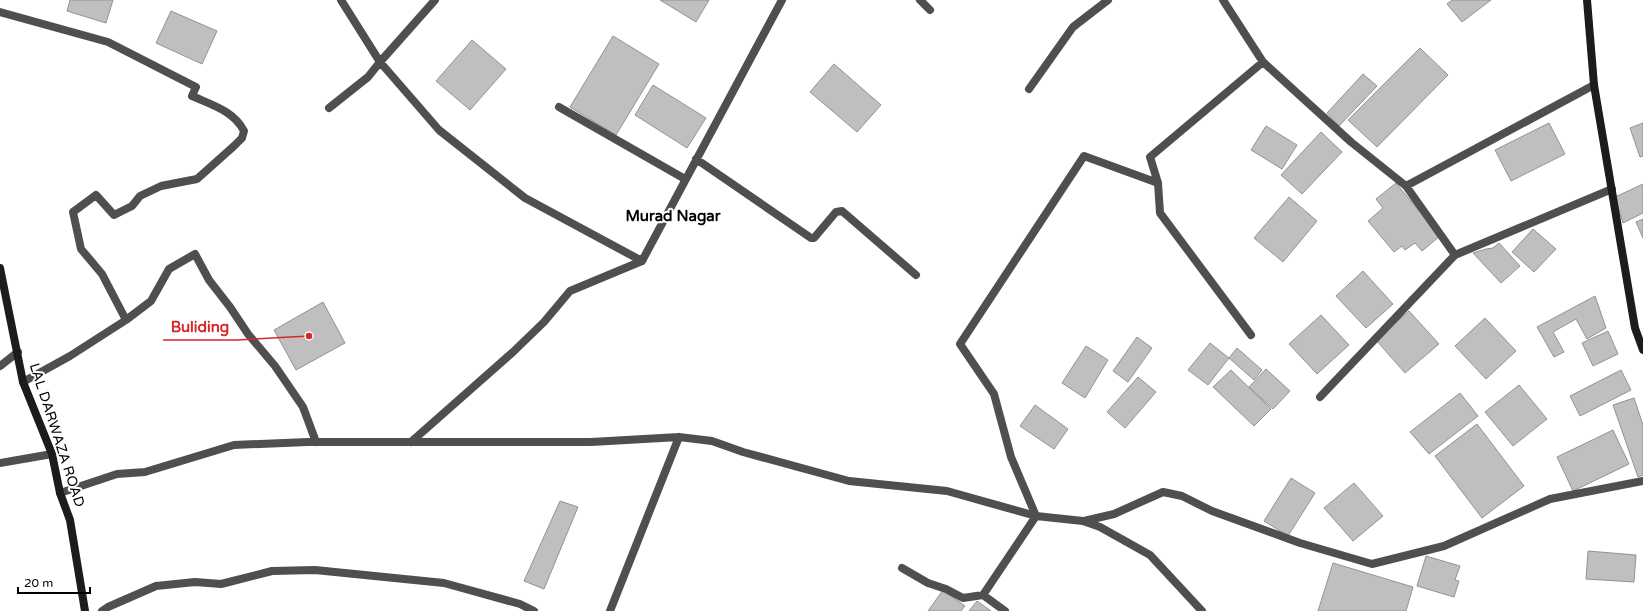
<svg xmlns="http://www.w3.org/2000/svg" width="1643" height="611" viewBox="0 0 1643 611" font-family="'Varela Round',sans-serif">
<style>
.building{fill:#bfbfbf;stroke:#939393}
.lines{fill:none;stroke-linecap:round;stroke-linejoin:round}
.street{stroke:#4f4f4f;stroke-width:8}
.secondary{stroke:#1c1c1c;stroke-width:8}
.labels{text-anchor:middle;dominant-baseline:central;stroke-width:4;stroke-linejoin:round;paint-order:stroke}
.street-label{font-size:14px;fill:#000;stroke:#fff}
.neighbourhood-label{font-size:15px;font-weight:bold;fill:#000;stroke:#fff}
.leader{fill:none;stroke:#d62828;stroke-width:1.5}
.callout-dot{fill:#d62828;stroke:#fff;stroke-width:1.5}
.callout-label{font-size:15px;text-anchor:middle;font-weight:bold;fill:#d62828;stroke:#fff;stroke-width:4;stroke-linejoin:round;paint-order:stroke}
</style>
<rect width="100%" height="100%" fill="#fff"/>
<path class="building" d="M70,0H113L106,23L67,11Z
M660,0H709L696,22Z
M1452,0H1491L1462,22L1447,4Z
M171,11L217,31L202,64L156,43Z
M613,36L659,64L616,135L570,107Z
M472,40L506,69L470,110L436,81Z
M1420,48L1448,75L1377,147L1348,120Z
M834,64L881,105L857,132L810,92Z
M1363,74L1377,86L1339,126L1327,113Z
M653,85L706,118L687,148L635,115Z
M1549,123L1565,154L1511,181L1495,150Z
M1643,123V156L1640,157L1630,128Z
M1266,126L1297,145L1282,169L1251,150Z
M1321,132L1342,152L1302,194L1281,175Z
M1396,183L1440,236L1422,251L1415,243L1405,250L1402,246L1394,252L1368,221L1383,208L1376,199Z
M1643,184V213L1623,223L1615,197Z
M1289,197L1317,221L1283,262L1254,238Z
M1643,219V238L1636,222Z
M1533,229L1556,249L1534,272L1512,252Z
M1499,243L1520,266L1501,283L1473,253L1486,249L1493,248Z
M1363,271L1393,304L1366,328L1336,296Z
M1595,296L1606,328L1587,339L1576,319L1553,332L1564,352L1554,357L1537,327Z
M323,302L345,343L296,370L274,330Z
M1409,311L1439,344L1405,373L1376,340Z
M1321,315L1349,345L1317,374L1289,344Z
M1485,318L1516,351L1486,379L1455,346Z
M1608,331L1618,354L1593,366L1582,343Z
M1137,337L1152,348L1128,382L1113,371Z
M1210,343L1229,358L1208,385L1188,370Z
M1086,346L1108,360L1085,398L1062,383Z
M1237,348L1262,370L1254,380L1229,358Z
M1266,369L1290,391L1273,409L1249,387Z
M1231,370L1271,409L1254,426L1213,387Z
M1621,370L1631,390L1580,416L1570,396Z
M1138,377L1156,392L1125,428L1107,412Z
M1519,385L1547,419L1513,446L1485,412Z
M1460,393L1478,416L1429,454L1410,432Z
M1634,398L1643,425V475L1638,477L1613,405Z
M1035,405L1068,429L1054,449L1020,426Z
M1477,424L1524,486L1482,518L1435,456Z
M1613,430L1629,464L1573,491L1557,457Z
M1291,478L1315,493L1288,536L1264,521Z
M1354,483L1383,516L1353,541L1324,508Z
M560,501L578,507L544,589L524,581Z
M1588,551L1636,555L1634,582L1586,579Z
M1426,556L1460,566L1455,580L1459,581L1454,597L1417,586Z
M1333,563L1413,587L1406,611H1318Z
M943,590L965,606L961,611H928Z
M977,601L991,611H969Z"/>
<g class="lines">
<path class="street" d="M341,0L380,62L439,130L525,198L642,261
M920,0L930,10
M1223,0L1263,62L1351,142L1406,186L1455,255L1612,189
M0,12L108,42L196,87L192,96C212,105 234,111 244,131L242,138L234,146L197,179L161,186L140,196L132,206L114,215L96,195L73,212L81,249L102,274L126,320
M1029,89L1073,27L1108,0
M559,107L685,179
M329,108L368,77L380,62L435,0
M696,159L811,238H814L836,212L842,211L916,275
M1406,186L1594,85
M1251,335L1160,213L1158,183L1150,157L1263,62
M0,366L18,352
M23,382L70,356L126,320L151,301L169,269L195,254L209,280L230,307L248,334L275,366L303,407L316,442
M1320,397L1455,255
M411,442L513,352L544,322L570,291L642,261L782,0
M0,463L52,454
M60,493L117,474L145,472L234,445L308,442H591L679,437L712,441L743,452L849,481L947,491L1036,516L1083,521L1100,527L1150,555L1202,611
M1084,521L1114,514L1163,492L1182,496L1212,511L1300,543L1372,564L1444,546L1550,499L1643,481
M902,568L928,583L946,589L963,598L983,595L1005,611
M983,595L1036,516L1011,457L994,394L960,344L1084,156L1158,183
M102,611L108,607L156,586L195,582L221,584L272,571L315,570L444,583L520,604L534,611
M610,611L679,437"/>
<path class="secondary" d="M1587,0L1594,85L1635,328L1643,350
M0,268L23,382L52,454L60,493L70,520L85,611"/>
</g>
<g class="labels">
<g class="street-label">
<text transform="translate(57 435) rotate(72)">LAL DARWAZA ROAD</text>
</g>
<g class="neighbourhood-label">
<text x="673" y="216">Murad Nagar</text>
</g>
</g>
<path class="leader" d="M309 336L237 340H163"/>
<circle class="callout-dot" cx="309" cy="336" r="4"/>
<g class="callout-label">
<text x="200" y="332">Buliding</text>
</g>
<path d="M18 587v6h72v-6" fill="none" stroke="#000000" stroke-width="2"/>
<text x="24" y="587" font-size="12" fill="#000000" stroke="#ffffff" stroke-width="3" paint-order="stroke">20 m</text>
</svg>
